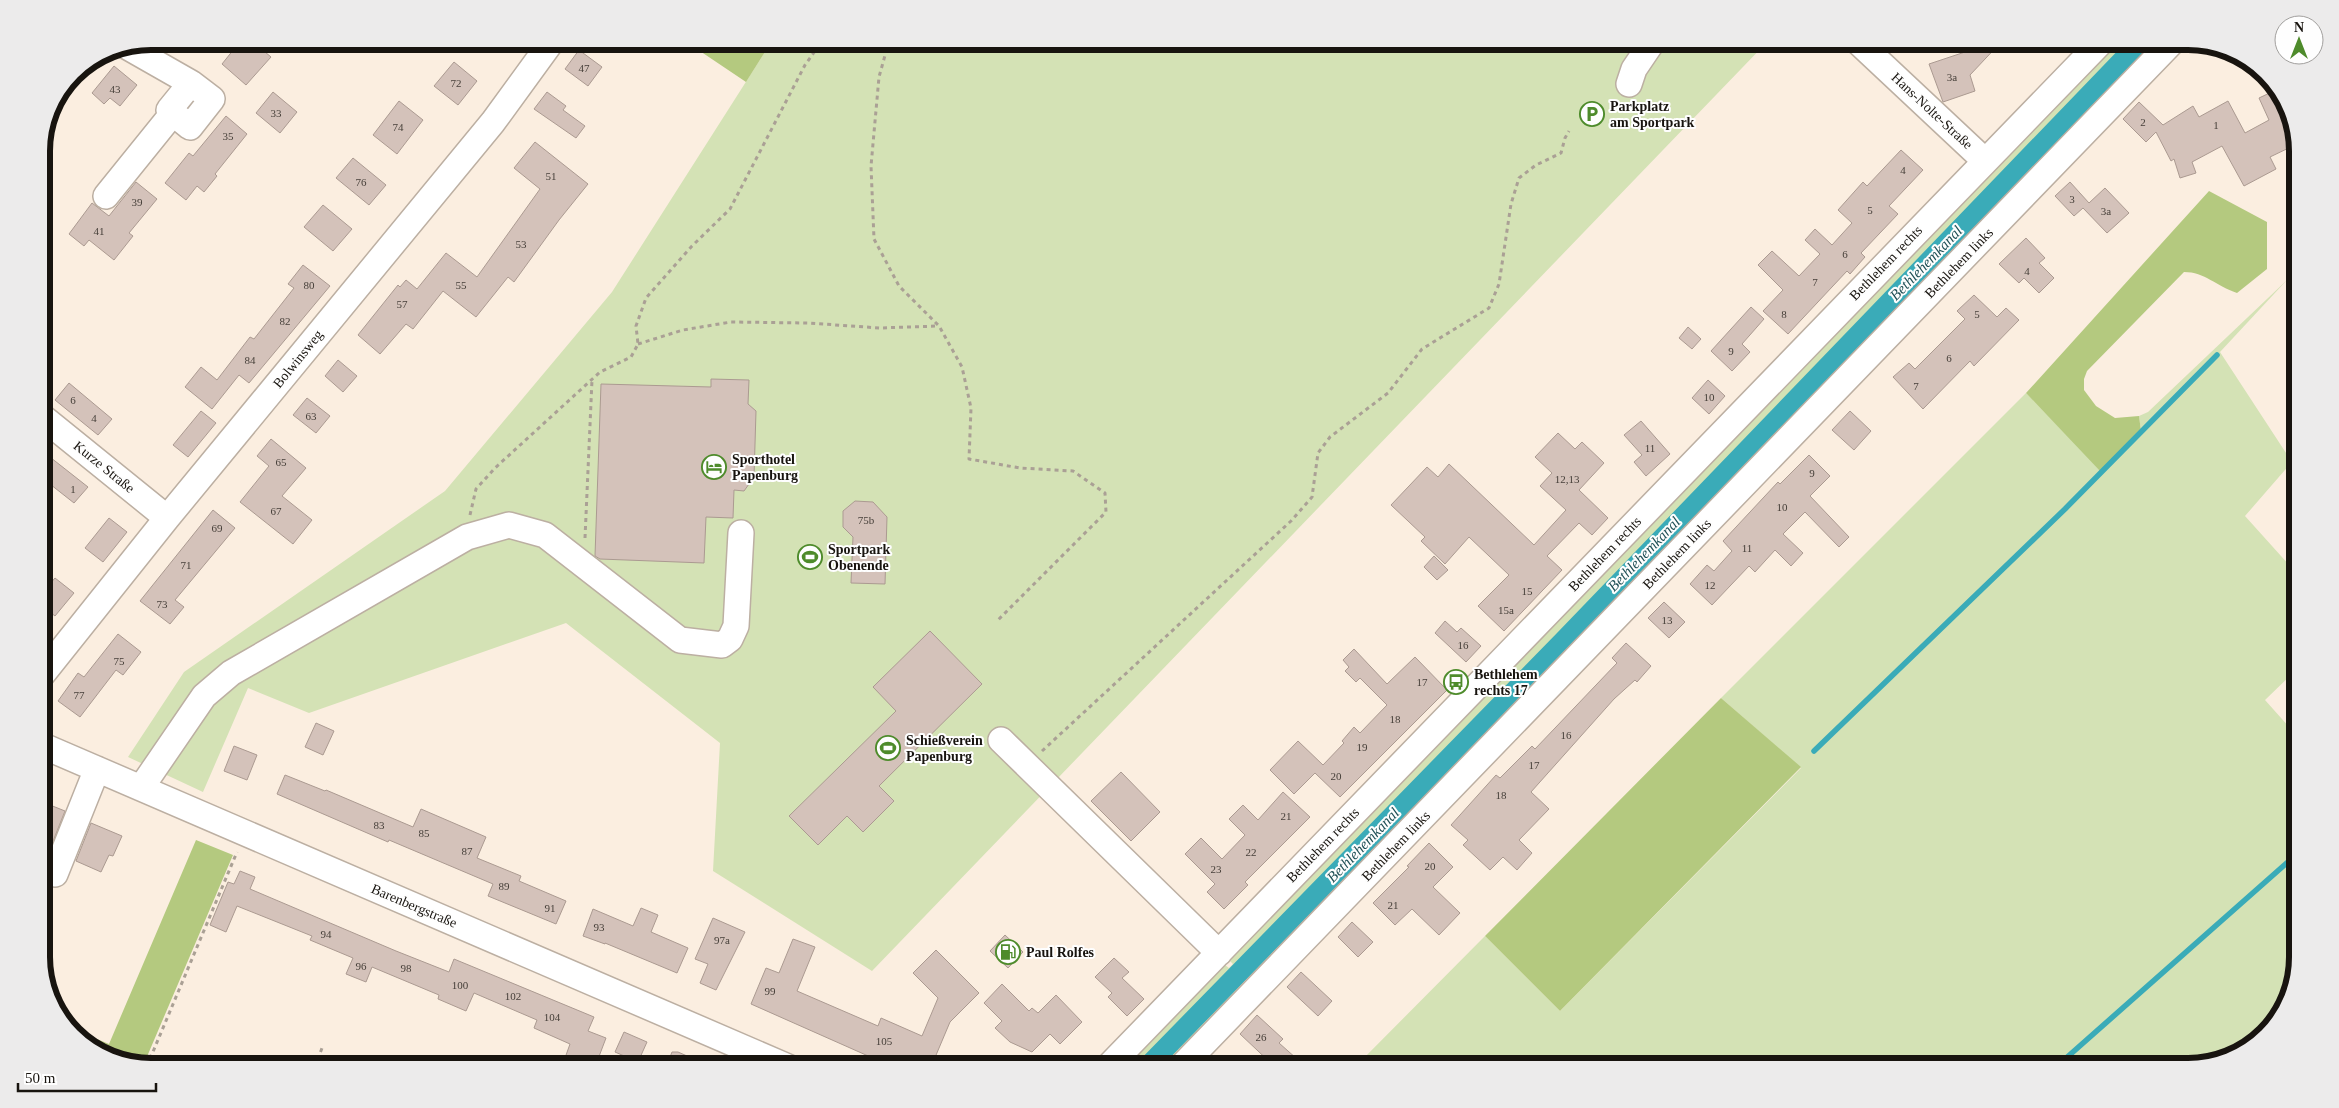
<svg xmlns="http://www.w3.org/2000/svg" width="2339" height="1108" viewBox="0 0 2339 1108" font-family="'Times New Roman',serif">
<style>
.green{fill:#d4e2b5}
.forest{fill:#b4c97f}
.water{fill:#3aabb8}
.lines{fill:none;stroke-linecap:round;stroke-linejoin:round}
.stream{stroke:#3aabb8;stroke-width:5.5}
.building{fill:#d4c2ba;stroke:#ab9a91}
.minor-casing{stroke:#bcafa2;stroke-width:28}
.path{stroke:#aaa095;stroke-width:3;stroke-dasharray:4 4;stroke-linecap:butt}
.minor{stroke:#fff;stroke-width:25}
.labels{text-anchor:middle;dominant-baseline:central;stroke-width:4;stroke-linejoin:round;paint-order:stroke}
.number-label{font-size:11px;fill:#47403a}
.poi-label{font-size:14px;font-weight:bold;fill:#18140f;stroke:#fefefe;text-anchor:start}
.street-label{font-size:14px;fill:#18140f;stroke:#fefefe}
.water-label{font-size:15px;font-style:italic;fill:#215157;stroke:#fefefe}
.rim{fill:none;stroke:#18140f;stroke-width:6}
</style>
<rect width="100%" height="100%" fill="#fbeee0"/>
<path class="green" d="M772,41H1768L872,971L713,871L720,743L566,623L309,713L248,688L203,792L128,757L184,672L445,491L612,292Z
M2111,41H2163L1253,982L1248,977L1243,982L1249,988L1172,1067H1119L1220,969L1225,965L1229,968L1233,964L1230,961L1232,958L1231,953Z
M2287,280L2220,352L2292,462L2245,516L2298,575V668L2265,700L2298,737V957L2289,999L2249,1048L2188,1067H1355L1485,936L1560,1011L1801,768L1721,698L2026,393L2102,471L2141,431L2139,416L2148,412Z"/>
<path class="forest" d="M685,41H772L746,82Z
M2209,191L2267,222V269L2237,293C2216,286 2205,272 2184,272L2087,371L2084,379V390L2096,406L2115,418L2139,416L2141,431L2101,472L2026,393Z
M1721,698L1801,767L1560,1011L1485,936Z
M196,840L233,855L146,1059L163,1067H151L109,1058L68,1027L109,1044Z"/>
<path class="water" d="M2127,41H2155L1718,495L1161,1067H1133L1557,633Z"/>
<g class="lines">
<path class="stream" d="M1814,751L2065,509L2217,355
M2056,1067L2298,853"/>
</g>
<path class="building" d="M225,41H252L271,57L246,85L222,64L234,49Z
M1954,41H2002L1970,75L1975,91L1943,102L1929,64L1965,52Z
M579,50L602,67L588,86L565,69Z
M454,62L477,81L458,105L434,86Z
M114,66L137,85L120,106L110,98L104,104L92,93Z
M2278,89L2297,144L2270,157L2276,169L2244,186L2222,146L2192,162L2196,173L2180,178L2174,159L2171,161L2156,132L2146,142L2123,119L2139,102L2163,125L2193,106L2199,117L2228,101L2245,133L2269,120L2259,98Z
M273,92L297,112L280,133L256,113Z
M547,92L566,106L563,110L585,126L576,138L534,109Z
M399,101L423,120L397,154L373,135Z
M226,116L247,134L215,174L217,176L204,192L197,186L186,200L165,183L189,153L193,156Z
M535,142L588,184L559,220L514,282L508,277L476,317L443,291L413,329L406,324L380,354L358,335L398,285L400,287L406,280L417,289L446,253L477,277L540,189L514,168Z
M1901,150L1923,170L1889,206L1898,214L1861,253L1865,257L1850,274L1847,271L1788,334L1763,311L1783,290L1758,265L1772,251L1799,276L1820,254L1805,240L1815,229L1832,245L1852,223L1838,210L1863,182L1867,186Z
M353,158L386,185L369,205L336,178Z
M136,182L157,199L129,233L133,236L114,260L89,240L84,246L69,234L92,203L109,216Z
M2070,182L2089,203L2105,188L2129,213L2107,233L2083,208L2074,216L2055,196Z
M323,205L352,229L333,251L304,227Z
M2026,238L2045,258L2039,263L2054,278L2039,293L2024,278L2019,283L1999,264Z
M303,265L330,286L249,383L239,375L212,409L185,387L201,367L217,380L250,337L254,339L294,288L288,284Z
M1974,295L1997,317L2006,308L2019,320L1974,366L1970,361L1923,409L1893,377L1909,363L1915,369L1965,319L1957,311Z
M1751,307L1764,319L1742,344L1750,352L1732,371L1711,351Z
M1688,327L1701,339L1692,349L1679,338Z
M338,360L357,376L343,392L325,376Z
M711,379L749,380L748,404L756,411L754,477L744,491L734,490L733,518L706,517L704,563L600,559L595,556L601,384L711,387Z
M1708,380L1725,396L1709,414L1692,398Z
M69,383L112,419L98,435L55,400Z
M307,398L330,416L316,433L293,415Z
M201,411L216,423L188,457L173,445Z
M1850,411L1871,431L1854,450L1832,430Z
M1641,421L1670,454L1646,476L1634,462L1642,455L1624,435Z
M1558,433L1575,449L1582,442L1604,463L1579,490L1608,518L1592,535L1579,523L1547,556L1562,570L1504,631L1478,606L1509,575L1469,537L1445,564L1421,541L1425,537L1391,505L1427,467L1438,477L1449,464L1534,545L1566,510L1540,486L1552,473L1535,457Z
M271,439L306,468L282,496L312,520L293,544L240,502L269,466L257,456Z
M41,450L88,487L74,503L41,477Z
M1809,455L1830,476L1810,496L1849,537L1839,547L1805,512L1783,534L1803,553L1791,566L1775,550L1755,572L1749,566L1712,605L1690,584L1707,565L1714,571L1732,551L1723,541L1778,482L1780,484Z
M855,501L873,502L887,517L885,584L851,583L853,537L843,527V511Z
M213,510L235,528L175,600L184,607L170,624L140,601Z
M109,518L127,532L103,562L85,548Z
M1434,556L1448,570L1437,580L1424,567Z
M55,578L74,593L55,616L41,605V594Z
M1664,602L1685,622L1669,638L1648,618Z
M1445,621L1457,632L1461,628L1481,646L1466,662L1435,633Z
M930,631L982,684L879,786L894,801L863,832L847,816L818,845L789,816L896,711L873,687Z
M118,634L141,652L123,675L116,670L80,717L58,701L78,673L84,677Z
M1626,643L1651,666L1637,682L1635,680L1614,699L1531,792L1549,809L1519,840L1532,853L1517,870L1503,857L1490,870L1463,845L1468,840L1451,825L1496,775L1500,778L1532,746L1535,749L1617,663L1612,658Z
M1354,649L1387,684L1415,657L1447,690L1340,797L1315,773L1294,794L1270,770L1298,741L1323,765L1344,743L1342,741L1354,727L1360,733L1387,705L1360,678L1356,682L1345,671L1349,667L1343,660Z
M316,723L334,731L323,755L305,747Z
M234,746L257,755L247,780L224,771Z
M1121,772L1160,812L1131,841L1091,801Z
M285,775L325,791L326,790L413,827L421,809L486,837L477,858L521,876L519,881L566,901L556,924L488,896L493,884L389,840L388,842L277,794Z
M1283,792L1310,817L1245,882L1248,885L1224,909L1207,892L1215,884L1185,854L1201,838L1222,859L1245,835L1229,819L1243,805L1258,820Z
M50,805L65,811L42,869V825Z
M91,823L122,836L113,856L109,855L101,872L76,861Z
M1429,843L1453,867L1433,887L1460,913L1439,935L1412,909L1395,925L1373,903L1409,867L1407,866Z
M240,871L255,877L250,889L396,951L449,972L454,959L594,1017L588,1031L606,1038L595,1067H566L569,1060L565,1058L570,1044L534,1028L537,1020L474,993L466,1011L438,999L439,995L372,967L366,982L346,974L353,958L310,940L312,936L237,906L226,932L210,925L228,882L234,884Z
M641,908L658,915L651,932L688,948L677,973L605,943V944L583,936L593,909L633,926Z
M713,918L745,932L716,990L700,983L708,964L695,959Z
M1352,922L1373,942L1358,957L1338,937Z
M1005,935L1023,952L1008,968L990,951Z
M793,939L815,947L797,991L878,1026L881,1018L922,1036L938,998L913,973L936,950L979,993L950,1022L931,1067H893L751,1004L766,968L779,973Z
M1114,958L1129,972L1122,978L1144,999L1127,1016L1108,997L1112,993L1095,977Z
M1301,972L1332,1001L1318,1016L1287,987Z
M1002,984L1029,1011L1032,1008L1038,1013L1056,995L1082,1022L1060,1044L1050,1034L1032,1052L1010,1042L995,1028L1002,1021L984,1003Z
M1257,1015L1283,1039L1279,1043L1306,1067H1275L1240,1034Z
M624,1032L647,1042L638,1062L615,1052Z
M672,1052H678L712,1067H666Z"/>
<g class="lines">
<defs>
<path id="minor" d="M1857,41L1985,161
M126,46L191,83L212,99L190,127L169,110L191,83
M1629,84L1634,69L1653,41
M106,196L173,113
M41,416L167,518
M41,676L167,518L493,122L552,41
M1001,740L1219,953
M41,745L788,1067
M141,788L204,696L231,673L467,537L509,525L545,535L680,640L722,645L730,639L736,626L741,533
M55,874L97,769
M1108,1067L2102,41
M1181,1067L2173,41"/>
</defs>
<use href="#minor" class="minor-casing"/>
<path class="path" d="M889,41L879,77L871,166L874,239L899,286L939,326L962,367L971,408L969,459L1020,468L1073,471L1105,493L1106,512L996,622
M638,344L683,330L731,322L808,323L880,328L938,326
M470,515L476,489L495,468L600,372L631,357L638,344L636,326L646,298L692,246L730,209L805,65L822,41
M585,538L592,380
M1042,751L1291,521L1312,497L1318,453L1330,437L1388,393L1422,349L1489,308L1499,284L1511,204L1519,178L1536,165L1561,153L1565,138L1569,131
M147,1066L237,852
M315,1067L322,1048"/>
<use href="#minor" class="minor"/>
</g>
<defs>
<symbol id="parking-ring" viewBox="-11 -11 22 22"><circle r="9.5" fill="#fefefe" stroke="#4e8b2b" stroke-width="1.5"/><path d="M-3.5-5.5H1a3.5 3.5 0 0 1 0 7H-1V5.5H-3.5ZM-1-3.4V-.6H.8a1.4 1.4 0 0 0 0-2.8Z" fill="#4e8b2b"/></symbol>
<symbol id="hotel-ring" viewBox="-11 -11 22 22"><circle r="9.5" fill="#fefefe" stroke="#4e8b2b" stroke-width="1.5"/><path d="M-6-4.5h1.5V1H6V5H4.5V3h-9V5H-6ZM-4 0a1.8 1.8 0 1 1 3.6 0ZM.5 0V-2.5h3Q6-2.5 6 0Z" fill="#4e8b2b"/></symbol>
<symbol id="stadium-ring" viewBox="-11 -11 22 22"><circle r="9.5" fill="#fefefe" stroke="#4e8b2b" stroke-width="1.5"/><path d="M0-5a6.5 5 0 1 0 0 10a6.5 5 0 1 0 0-10ZM-3.5-1.8h7v3.6h-7Z" fill="#4e8b2b"/></symbol>
<symbol id="bus-ring" viewBox="-11 -11 22 22"><circle r="9.5" fill="#fefefe" stroke="#4e8b2b" stroke-width="1.5"/><path d="M-5-6H5V4H4V6H2V4H-2V6H-4V4H-5ZM-3.5-4V0h7V-4ZM-3.5 1.2v1.5H-2V1.2ZM2 1.2v1.5H3.5V1.2Z" fill="#4e8b2b"/></symbol>
<symbol id="fuel-ring" viewBox="-11 -11 22 22"><circle r="9.5" fill="#fefefe" stroke="#4e8b2b" stroke-width="1.5"/><path d="M-5.5-6h7V0h2V4h1.3V-2.5L3-4.5l.8-.8L6-3V5H2.5V1h-1V6h-7ZM-4.2-4.7v3.2H.2V-4.7Z" fill="#4e8b2b"/></symbol>
</defs>
<g fill-rule="evenodd">
<use href="#parking-ring" x="1578" y="100" width="28" height="28"/>
<use href="#hotel-ring" x="700" y="453" width="28" height="28"/>
<use href="#stadium-ring" x="796" y="543" width="28" height="28"/>
<use href="#bus-ring" x="1442" y="668" width="28" height="28"/>
<use href="#stadium-ring" x="874" y="734" width="28" height="28"/>
<use href="#fuel-ring" x="994" y="938" width="28" height="28"/>
</g>
<g class="labels">
<g class="number-label">
<text x="584" y="68">47</text>
<text x="1952" y="77">3a</text>
<text x="456" y="83">72</text>
<text x="115" y="89">43</text>
<text x="276" y="113">33</text>
<text x="2143" y="122">2</text>
<text x="2216" y="125">1</text>
<text x="398" y="127">74</text>
<text x="228" y="136">35</text>
<text x="1903" y="170">4</text>
<text x="551" y="176">51</text>
<text x="361" y="182">76</text>
<text x="2072" y="199">3</text>
<text x="137" y="202">39</text>
<text x="1870" y="210">5</text>
<text x="2106" y="211">3a</text>
<text x="99" y="231">41</text>
<text x="521" y="244">53</text>
<text x="1845" y="254">6</text>
<text x="2027" y="271">4</text>
<text x="1815" y="282">7</text>
<text x="309" y="285">80</text>
<text x="461" y="285">55</text>
<text x="402" y="304">57</text>
<text x="1784" y="314">8</text>
<text x="1977" y="314">5</text>
<text x="285" y="321">82</text>
<text x="1731" y="351">9</text>
<text x="1949" y="358">6</text>
<text x="250" y="360">84</text>
<text x="1916" y="386">7</text>
<text x="1709" y="397">10</text>
<text x="73" y="400">6</text>
<text x="311" y="416">63</text>
<text x="94" y="418">4</text>
<text x="1650" y="448">11</text>
<text x="281" y="462">65</text>
<text x="1812" y="473">9</text>
<text x="1567" y="479">12,13</text>
<text x="73" y="489">1</text>
<text x="1782" y="507">10</text>
<text x="276" y="511">67</text>
<text x="866" y="520">75b</text>
<text x="217" y="528">69</text>
<text x="1747" y="548">11</text>
<text x="186" y="565">71</text>
<text x="1710" y="585">12</text>
<text x="1527" y="591">15</text>
<text x="162" y="604">73</text>
<text x="1506" y="610">15a</text>
<text x="1667" y="620">13</text>
<text x="1463" y="645">16</text>
<text x="119" y="661">75</text>
<text x="1422" y="682">17</text>
<text x="79" y="695">77</text>
<text x="1395" y="719">18</text>
<text x="1566" y="735">16</text>
<text x="1362" y="747">19</text>
<text x="1534" y="765">17</text>
<text x="1336" y="776">20</text>
<text x="1501" y="795">18</text>
<text x="1286" y="816">21</text>
<text x="379" y="825">83</text>
<text x="424" y="833">85</text>
<text x="467" y="851">87</text>
<text x="1251" y="852">22</text>
<text x="1430" y="866">20</text>
<text x="1216" y="869">23</text>
<text x="504" y="886">89</text>
<text x="1393" y="905">21</text>
<text x="550" y="908">91</text>
<text x="599" y="927">93</text>
<text x="326" y="934">94</text>
<text x="722" y="940">97a</text>
<text x="361" y="966">96</text>
<text x="406" y="968">98</text>
<text x="460" y="985">100</text>
<text x="770" y="991">99</text>
<text x="513" y="996">102</text>
<text x="552" y="1017">104</text>
<text x="1261" y="1037">26</text>
<text x="884" y="1041">105</text>
</g>
<g class="poi-label">
<text x="1610" y="106">Parkplatz<tspan x="1610" dy="16">am Sportpark</tspan></text>
<text x="732" y="459">Sporthotel<tspan x="732" dy="16">Papenburg</tspan></text>
<text x="828" y="549">Sportpark<tspan x="828" dy="16">Obenende</tspan></text>
<text x="1474" y="674">Bethlehem<tspan x="1474" dy="16">rechts 17</tspan></text>
<text x="906" y="740">Schießverein<tspan x="906" dy="16">Papenburg</tspan></text>
<text x="1026" y="952">Paul Rolfes</text>
</g>
<g class="street-label">
<text transform="translate(1932 111) rotate(43)">Hans-Nolte-Straße</text>
<text transform="translate(1886 263) rotate(-46)">Bethlehem rechts</text>
<text transform="translate(1959 263) rotate(-46)">Bethlehem links</text>
<text transform="translate(298 359) rotate(-51)">Bolwinsweg</text>
<text transform="translate(104 467) rotate(39)">Kurze Straße</text>
<text transform="translate(1605 554) rotate(-46)">Bethlehem rechts</text>
<text transform="translate(1677 554) rotate(-46)">Bethlehem links</text>
<text transform="translate(1323 845) rotate(-46)">Bethlehem rechts</text>
<text transform="translate(1396 846) rotate(-46)">Bethlehem links</text>
<text transform="translate(414 906) rotate(23)">Barenbergstraße</text>
</g>
<g class="water-label">
<text transform="translate(1926 263) rotate(-46)">Bethlehemkanal</text>
<text transform="translate(1644 554) rotate(-46)">Bethlehemkanal</text>
<text transform="translate(1363 845) rotate(-46)">Bethlehemkanal</text>
</g>
</g>
<path d="M0 0H2339V1108H0ZM151 50H2188A101 101 0 0 1 2289 151V957A101 101 0 0 1 2188 1058H151A101 101 0 0 1 50 957V151A101 101 0 0 1 151 50Z" fill="#ecebeb" fill-rule="evenodd"/>
<path class="rim" d="M151 50H2188A101 101 0 0 1 2289 151V957A101 101 0 0 1 2188 1058H151A101 101 0 0 1 50 957V151A101 101 0 0 1 151 50Z"/>
<g transform="translate(2299 40)"><circle r="24" fill="#fefefe" stroke="#a2a09e"/>
<path d="M0-4L9 19L0 12L-9 19Z" fill="#4e8b2b"/>
<text y="-8" font-size="14" font-weight="bold" text-anchor="middle" fill="#18140f">N</text>
</g>
<path d="M18 1083v8h138v-8" fill="none" stroke="#18140f" stroke-width="2.5"/>
<text x="25" y="1083" font-size="15" fill="#18140f" stroke="#fefefe" stroke-width="4" paint-order="stroke">50 m</text>
</svg>
